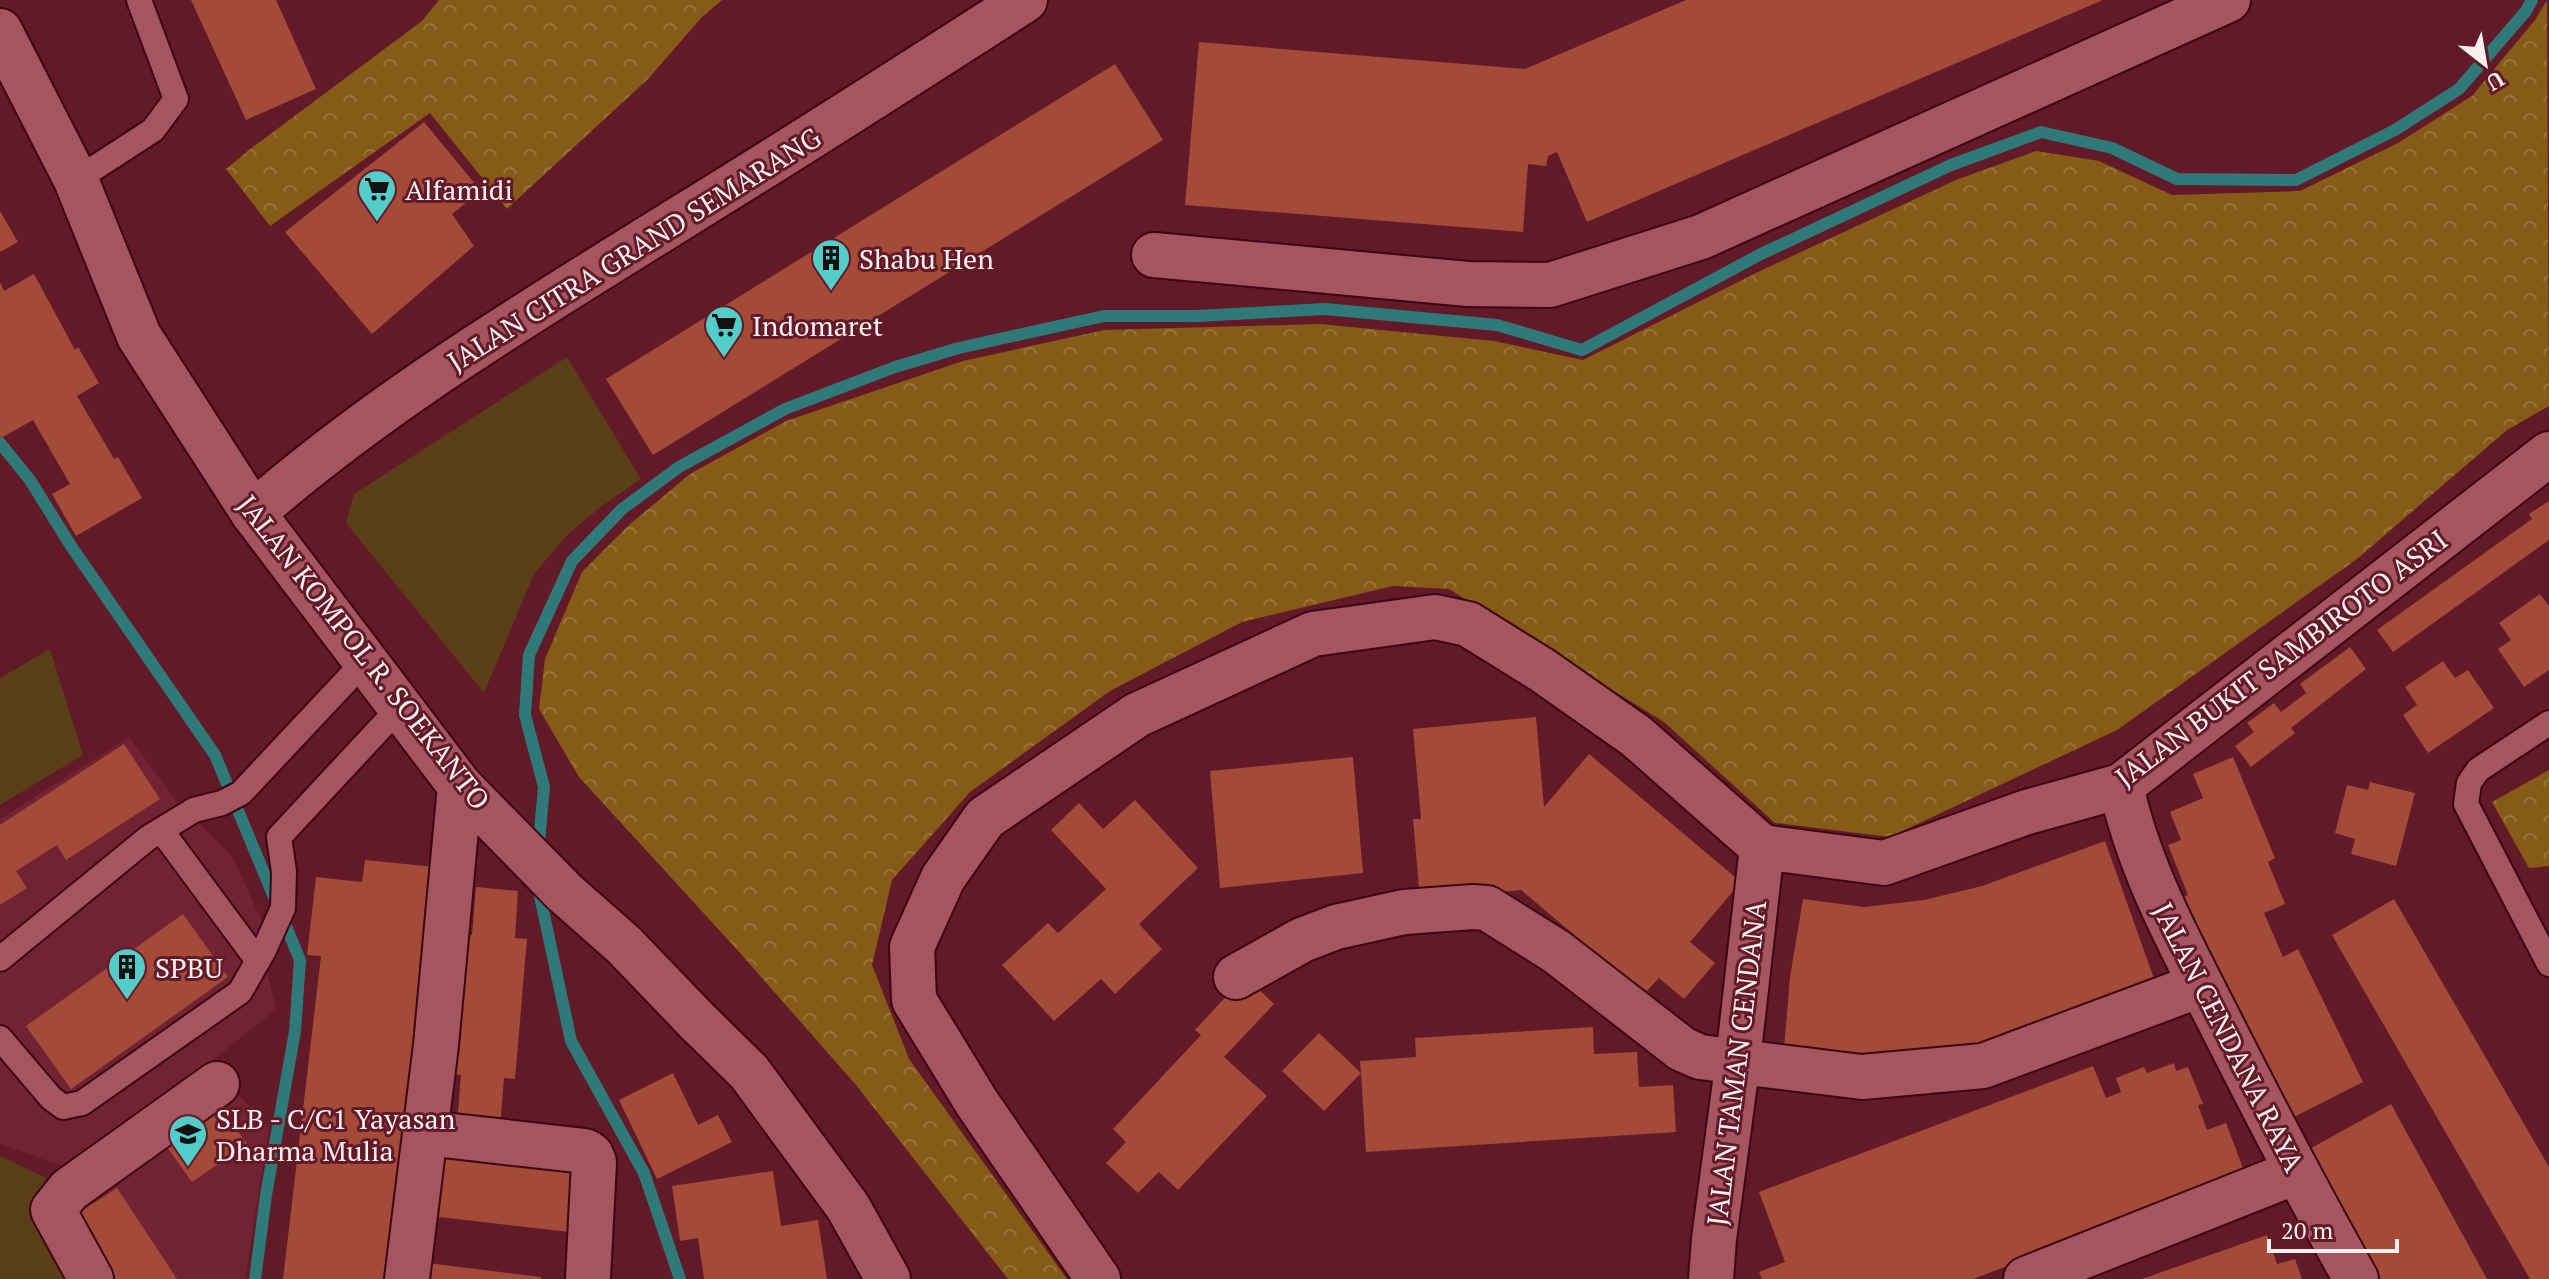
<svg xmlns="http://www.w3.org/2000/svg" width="2549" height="1279" viewBox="0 0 2549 1279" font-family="'PT Serif',serif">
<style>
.built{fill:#722333}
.grass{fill:#593e18}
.forest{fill:url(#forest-crowns)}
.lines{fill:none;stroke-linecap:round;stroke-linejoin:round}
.stream{stroke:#2f7a79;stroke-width:12}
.building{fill:#a34a38}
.service-casing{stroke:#3d0613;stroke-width:28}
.minor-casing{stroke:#3d0613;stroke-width:48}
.secondary-casing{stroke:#3d0613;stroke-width:48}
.service{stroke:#a4555f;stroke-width:24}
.minor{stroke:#a4555f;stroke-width:44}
.secondary{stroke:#a4555f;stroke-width:44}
.labels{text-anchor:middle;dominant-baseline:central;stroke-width:6;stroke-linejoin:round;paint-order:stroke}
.poi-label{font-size:28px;fill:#f8efef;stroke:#621928;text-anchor:start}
.street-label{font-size:28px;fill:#f8efef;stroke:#621928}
</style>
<defs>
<pattern id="forest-crowns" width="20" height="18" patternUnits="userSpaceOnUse" patternTransform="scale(2)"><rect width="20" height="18" fill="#865b17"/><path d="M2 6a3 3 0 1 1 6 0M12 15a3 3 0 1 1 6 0" fill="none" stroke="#987339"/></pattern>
</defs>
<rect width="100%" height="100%" fill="#621928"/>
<path class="built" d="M129,737L177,802L232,856L275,950L265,963L276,1010L73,1170L0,1144V819Z
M229,1085L269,1127L245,1279H101L58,1209Z"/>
<path class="grass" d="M567,357L641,479L602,506L568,534L534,574L484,693L346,523L354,494Z
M50,649L83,755L0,805V678Z
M0,1156L46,1178L45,1222L77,1279H0Z"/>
<path class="forest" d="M439,0H722L702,17L648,79L507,209L430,113L270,226L226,169L249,150L422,21Z
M2547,0L2549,406L2507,430L2357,559L2117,730L1890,837L1775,823L1664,722L1449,589L1393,586L1242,622L1110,691L970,792L892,880L872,965L909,1059L1067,1279H1008L856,1085L741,954L579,777L539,709L545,659L582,572L629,525L690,474L786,421L963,361L1104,330L1320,324L1494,341L1583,360L1760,271L1956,180L2036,151L2099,161L2172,195L2300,191L2398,143L2472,96L2535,20Z
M2549,770V866L2529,868L2492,802Z"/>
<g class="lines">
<path class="stream" d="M0,443L30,480L71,546L215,755L300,960L295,1031L266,1195L255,1279
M538,852L544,787L525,715L529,655L572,561L622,509L679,467L785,409L895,367L959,348L1104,316H1197L1325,309L1497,325L1582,350L1761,254L1951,165L2041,132L2112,148L2177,179L2296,180L2395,130L2459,89L2526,11L2532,0
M538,887L571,1041L644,1173L680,1279"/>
</g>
<path class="building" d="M191,0H276L316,89L246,120Z
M1686,0H2103L1587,222L1557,152L1548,156L1546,166L1528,164L1523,232L1185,205L1199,42L1525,69Z
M1115,64L1163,140L653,455L606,379Z
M424,122L481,191L452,214L474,246L372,334L285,232Z
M0,211L18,242L0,252Z
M34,274L75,350L78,347L99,383L77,396L114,459L118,457L142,498L76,536L52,494L70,484L33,420L1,438L0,436V282L4,291Z
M2549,501V540L2393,652L2377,630L2532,519L2529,514Z
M2540,594L2549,606V670L2524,687L2498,649L2511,640L2499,623Z
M2350,647L2366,669L2291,728L2295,733L2251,767L2235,746L2254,732L2247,723L2274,703L2281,712L2306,693L2300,684Z
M2443,661L2455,678L2468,670L2494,708L2428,753L2403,715L2417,705L2405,687Z
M1536,717L1544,807L1589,754L1741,882L1690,942L1715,963L1684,999L1659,978L1644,994L1521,890L1420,900L1413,819H1421L1413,729Z
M124,744L160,799L66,860L57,845L16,871L27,888L0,905V825Z
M1353,757L1363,873L1220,888L1210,771Z
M2233,757L2275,858L2268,862L2285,904L2264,913L2283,957L2298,949L2363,1082L2286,1121L2180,899L2188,895L2168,845L2181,840L2170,812L2203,798L2193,774Z
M2370,782L2415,793L2396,866L2351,854L2355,839L2335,833L2347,785L2368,790Z
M1135,800L1198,868L1139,924L1162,949L1115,994L1101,979L1054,1021L1002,965L1048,923L1058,933L1106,889L1051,830L1079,803L1103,829Z
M2105,841L2157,987L2019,1037L1963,1048L1905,1053H1842L1784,1048L1790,977L1803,899L1864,907L1924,900L1982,886Z
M365,860L435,867L386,1279H283L321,956L307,955L316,877L362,882Z
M476,887L518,891L515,938L527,939L515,1079L504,1078L500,1128L457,1124L461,1075L447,1074L458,934L472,935Z
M2394,899L2549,1167V1279H2530L2332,935Z
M183,914L228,977L71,1089L26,1026Z
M1245,976L1274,1004L1224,1057L1267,1096L1178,1190L1159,1172L1138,1193L1106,1163L1126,1142L1113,1129L1201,1035L1195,1030Z
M1593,1027L1594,1054L1637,1052L1639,1087L1673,1085L1676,1132L1366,1152L1361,1073L1324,1111L1282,1071L1319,1033L1361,1073L1360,1061L1416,1057L1415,1038Z
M2174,1063L2176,1071L2188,1067L2203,1104L2198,1105L2207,1130L2226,1123L2246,1176L1973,1279H1762L1759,1272L1785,1262L1759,1192L2093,1066L2106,1098L2121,1092L2116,1078L2144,1067L2147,1073Z
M673,1073L698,1125L718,1115L732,1142L657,1179L619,1100Z
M2391,1104L2487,1279H2375L2304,1152Z
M221,1108L247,1144L192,1182L167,1147Z
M438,1151L583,1165L578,1233L431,1216Z
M773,1171L781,1226L818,1220L827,1279H704L698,1238L680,1241L672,1186Z
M117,1188L177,1279H112L71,1218Z
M2267,1235L2277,1264L2295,1259L2302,1279H2142Z
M427,1263L541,1277V1279H425Z"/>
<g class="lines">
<defs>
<path id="service" d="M76,180L153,130L176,99L139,0
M2549,723L2478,770L2469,783L2466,804L2549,964
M161,830L258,961
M0,959L148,838L194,810L222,803L241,793L364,662
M0,1038L51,1098L63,1107L82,1103L240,992L264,950L283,908L284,872L279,837L400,707"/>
<path id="minor" d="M1154,255L1468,284L1550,285L1701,237L2228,0
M253,513C386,397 538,307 687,214C801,144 913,72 1025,0
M2121,786C2140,874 2185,952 2225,1032C2267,1115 2310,1198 2356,1279
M1236,977L1302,940L1336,927L1404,912L1473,907L1487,908L1557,952L1682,1049L1700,1057L1862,1077L1983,1066L2200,985
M426,1133L585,1151L591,1155L594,1162L588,1278
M91,1279L53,1210L69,1190L217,1084
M407,1279L436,1045L460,786
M1098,1279L977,1103L914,1000L912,947L943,878L985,818L1137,715L1313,634L1435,617L1468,624L1542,670L1636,736L1762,847L1884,863L2027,812L2121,786L2549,454
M1711,1279L1714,1239L1738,1060L1762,847
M2026,1279L2296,1172"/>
<path id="secondary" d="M0,31L76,180L139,336L253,513L460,786L564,892L624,945L696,1020L749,1072L848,1207L888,1279"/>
</defs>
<use href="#service" class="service-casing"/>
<use href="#minor" class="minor-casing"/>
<use href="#secondary" class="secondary-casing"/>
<use href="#service" class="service"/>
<use href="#minor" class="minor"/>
<use href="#secondary" class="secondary"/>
</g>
<defs>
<symbol id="supermarket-pin" viewBox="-11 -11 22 30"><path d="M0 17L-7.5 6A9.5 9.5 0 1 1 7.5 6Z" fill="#53cdca" stroke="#621928"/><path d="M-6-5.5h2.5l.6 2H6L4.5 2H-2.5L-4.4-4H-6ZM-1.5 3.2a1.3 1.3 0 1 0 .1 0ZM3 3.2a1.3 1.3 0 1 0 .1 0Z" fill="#111"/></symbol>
<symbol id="building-pin" viewBox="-11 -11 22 30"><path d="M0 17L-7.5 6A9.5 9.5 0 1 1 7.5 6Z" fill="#53cdca" stroke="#621928"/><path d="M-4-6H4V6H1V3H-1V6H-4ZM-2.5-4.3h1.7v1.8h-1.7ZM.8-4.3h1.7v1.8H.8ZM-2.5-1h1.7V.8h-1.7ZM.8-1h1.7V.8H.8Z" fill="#111"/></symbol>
<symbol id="school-pin" viewBox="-11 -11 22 30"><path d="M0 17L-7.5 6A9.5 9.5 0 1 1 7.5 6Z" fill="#53cdca" stroke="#621928"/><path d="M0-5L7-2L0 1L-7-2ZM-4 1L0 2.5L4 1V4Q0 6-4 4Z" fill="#111"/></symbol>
</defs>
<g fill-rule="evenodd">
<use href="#supermarket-pin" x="355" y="167" width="44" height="60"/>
<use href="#building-pin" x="809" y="236" width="44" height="60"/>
<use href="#supermarket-pin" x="702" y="303" width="44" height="60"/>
<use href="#building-pin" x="105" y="945" width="44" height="60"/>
<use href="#school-pin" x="166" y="1112" width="44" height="60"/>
</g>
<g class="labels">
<g class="poi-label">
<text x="405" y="189">Alfamidi</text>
<text x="859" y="258">Shabu Hen</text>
<text x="752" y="325">Indomaret</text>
<text x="155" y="967">SPBU</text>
<text x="216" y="1118">SLB - C/C1 Yayasan<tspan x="216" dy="32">Dharma Mulia</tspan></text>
</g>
<g class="street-label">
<text transform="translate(634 249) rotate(-32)">JALAN CITRA GRAND SEMARANG</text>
<text transform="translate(364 652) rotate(52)">JALAN KOMPOL R. SOEKANTO</text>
<text transform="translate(2281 658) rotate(-37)">JALAN BUKIT SAMBIROTO ASRI</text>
<text transform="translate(2229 1037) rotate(63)">JALAN CENDANA RAYA</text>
<text transform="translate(1736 1063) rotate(-83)">JALAN TAMAN CENDANA</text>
</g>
</g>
<g transform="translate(2485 64) rotate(149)" stroke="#621928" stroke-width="6" paint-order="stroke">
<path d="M0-6L14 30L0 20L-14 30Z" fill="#f8efef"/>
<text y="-12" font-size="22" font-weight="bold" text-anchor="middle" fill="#f8efef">U</text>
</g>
<path d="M2269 1239v12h128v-12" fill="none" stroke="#f8efef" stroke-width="4"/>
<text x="2281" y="1239" font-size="24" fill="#f8efef" stroke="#621928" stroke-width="6" paint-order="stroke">20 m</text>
</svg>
